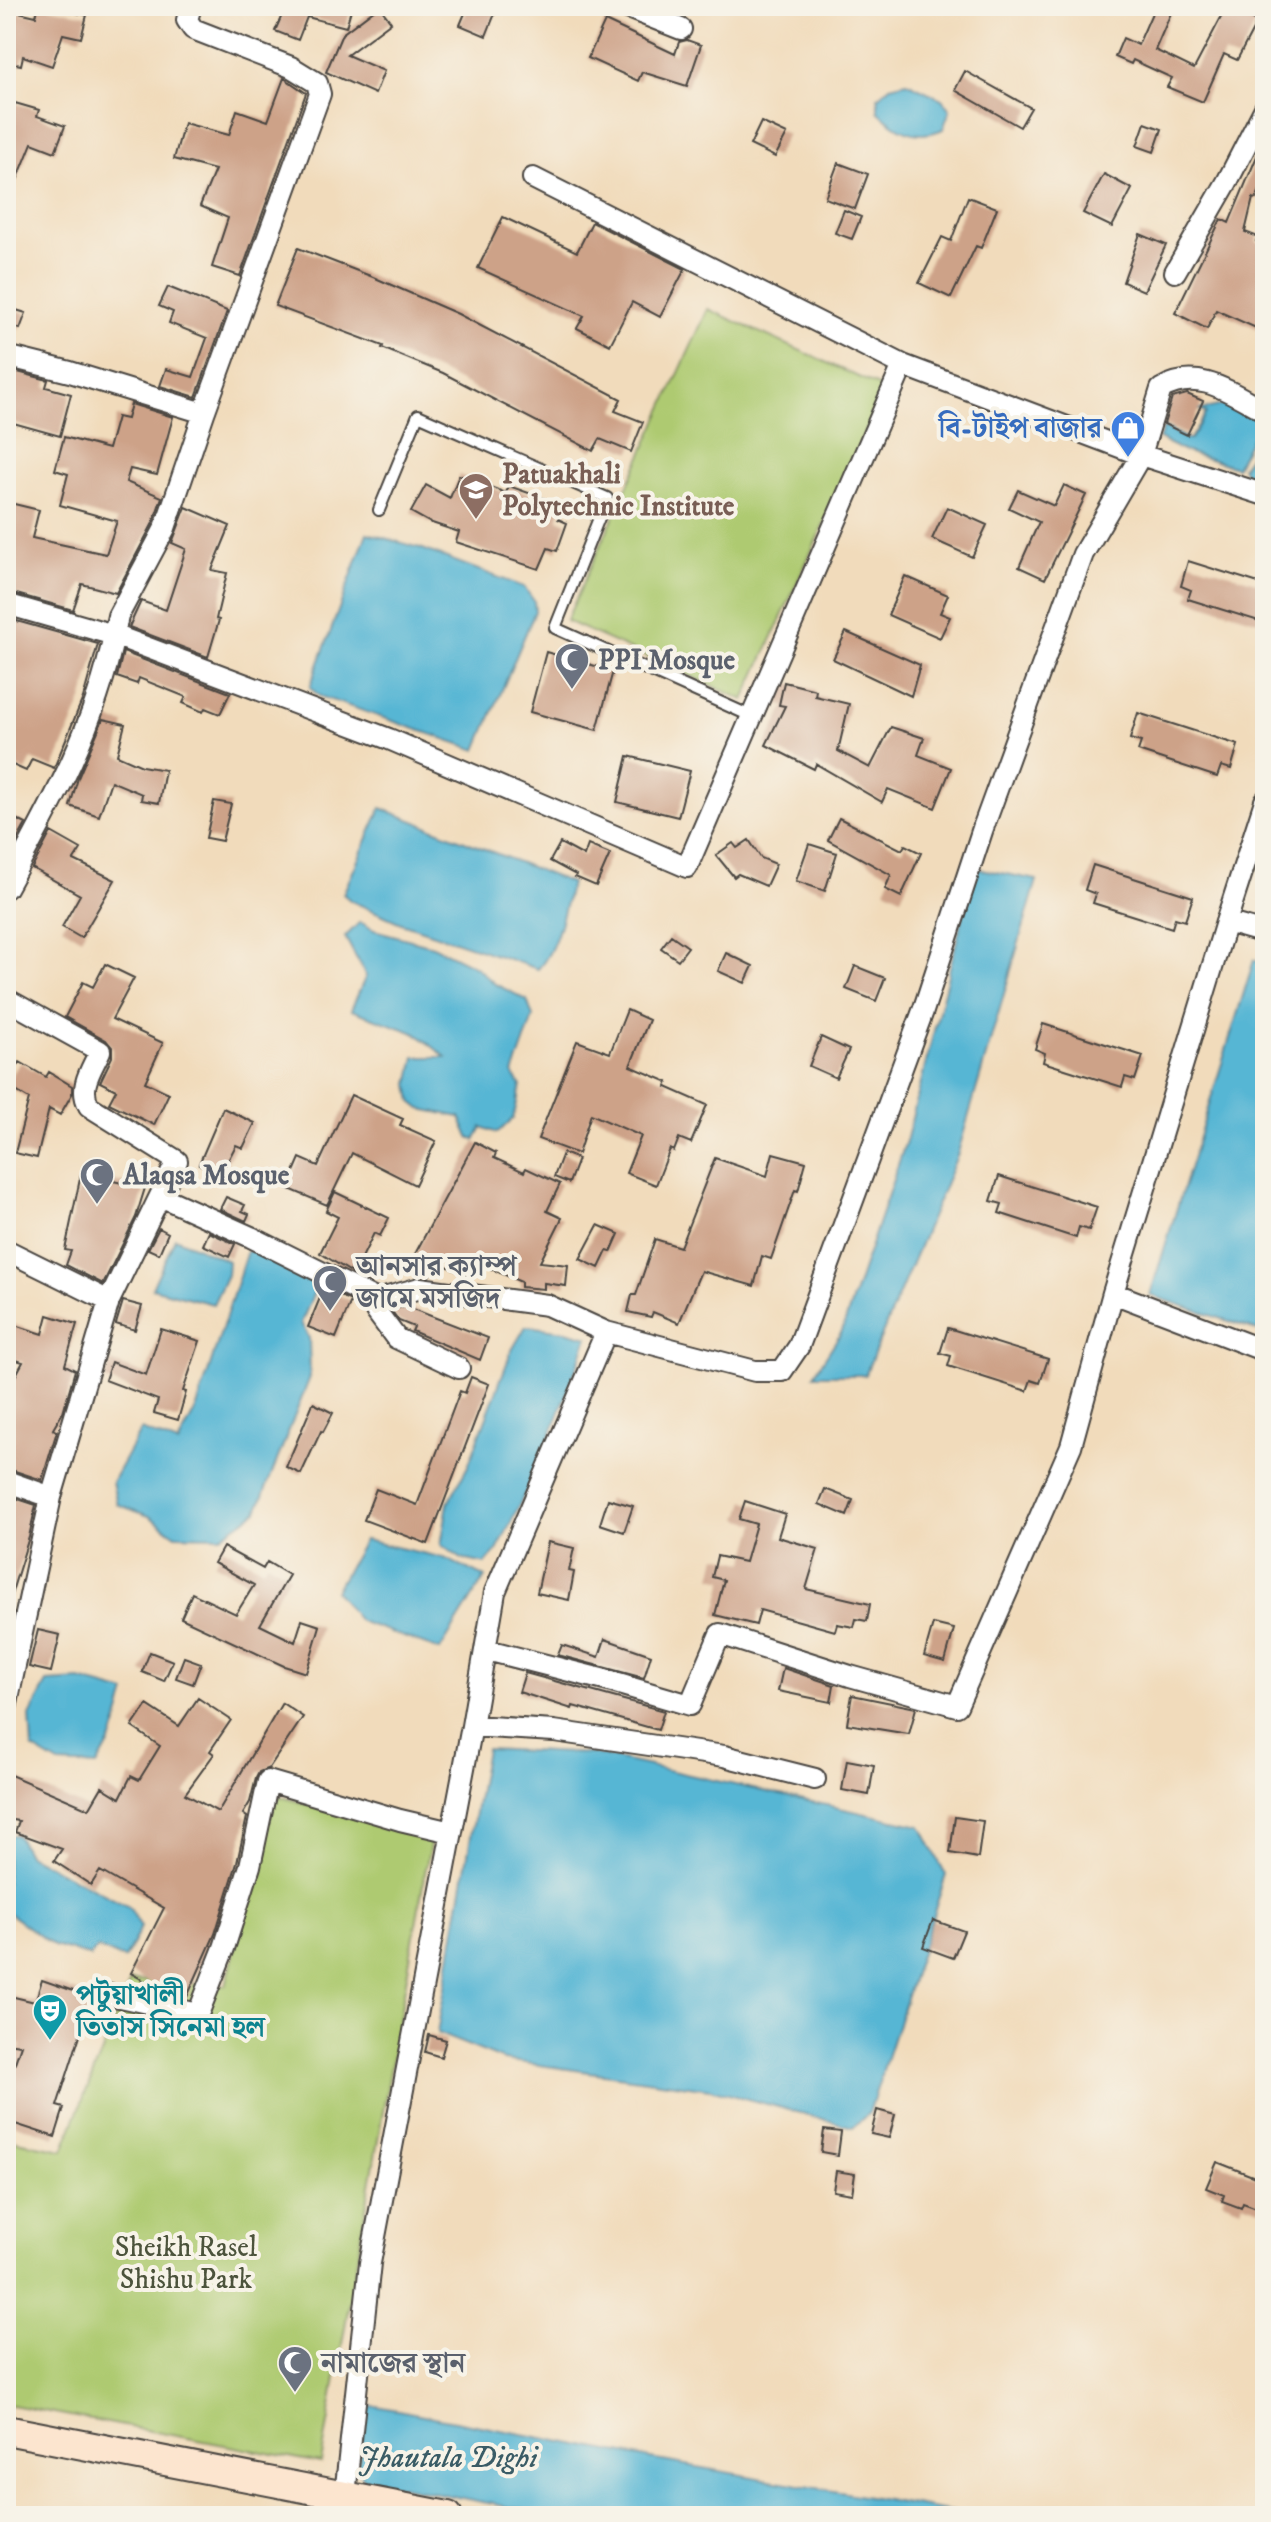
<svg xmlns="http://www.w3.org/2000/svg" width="1271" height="2522" viewBox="0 0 1271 2522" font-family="'IM FELL DW Pica','Noto Serif Bengali',serif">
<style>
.green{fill:#aeca71;stroke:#6c7a4e;stroke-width:2}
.water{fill:#56b6d4;stroke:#407080;stroke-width:2}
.building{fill:#cda288}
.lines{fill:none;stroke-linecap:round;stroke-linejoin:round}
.service-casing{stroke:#494541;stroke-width:14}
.minor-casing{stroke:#494541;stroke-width:24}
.secondary-casing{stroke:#494541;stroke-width:32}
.service{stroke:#fff;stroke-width:10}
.minor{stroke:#fff;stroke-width:20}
.secondary{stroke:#fce5cf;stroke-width:28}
.labels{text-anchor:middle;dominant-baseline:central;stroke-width:8;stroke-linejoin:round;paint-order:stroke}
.shop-label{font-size:28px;font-weight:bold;fill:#366cbe;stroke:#f7f3e8;text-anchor:end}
.education-label{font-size:28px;font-weight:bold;fill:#785e54;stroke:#f7f3e8;text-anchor:start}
.worship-label{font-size:28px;font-weight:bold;fill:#5b616d;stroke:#f7f3e8;text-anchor:start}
.culture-label{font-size:28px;font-weight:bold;fill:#0d838f;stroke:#f7f3e8;text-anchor:start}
.park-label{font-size:28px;fill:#4c533c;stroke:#f7f3e8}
.water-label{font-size:30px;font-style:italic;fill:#3a5c66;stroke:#f7f3e8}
</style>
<rect width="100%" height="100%" fill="#f7f3e8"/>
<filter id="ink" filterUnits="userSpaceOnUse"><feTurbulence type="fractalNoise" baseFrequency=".0125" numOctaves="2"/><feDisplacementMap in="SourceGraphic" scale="16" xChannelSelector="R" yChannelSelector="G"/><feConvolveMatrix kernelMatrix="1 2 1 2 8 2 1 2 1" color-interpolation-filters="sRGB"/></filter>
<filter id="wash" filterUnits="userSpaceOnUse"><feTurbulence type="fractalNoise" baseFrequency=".006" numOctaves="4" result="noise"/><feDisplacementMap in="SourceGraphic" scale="32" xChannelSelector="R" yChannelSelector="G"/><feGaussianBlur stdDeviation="1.8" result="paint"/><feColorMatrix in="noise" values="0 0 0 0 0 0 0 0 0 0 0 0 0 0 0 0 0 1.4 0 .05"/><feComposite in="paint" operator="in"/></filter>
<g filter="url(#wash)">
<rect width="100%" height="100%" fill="#f1dbbb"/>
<path class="green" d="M708,309L885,389L744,700L566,621Z
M275,1795L431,1839L321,2463L6,2404V2139L63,2150L130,1981L226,1985Z"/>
<path class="water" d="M907,82L942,99L950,110L943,129C917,141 897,130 878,111V97L890,86Z
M1223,405L1261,420L1236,467L1183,451L1159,439L1164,427L1187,439H1190L1206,413L1200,410Z
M1265,434V480L1246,475L1242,467Z
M367,533L420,548L524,587L534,601L535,611L477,750L319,696L310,687Z
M381,808L571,883C563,911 558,947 538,969L401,923L351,901L343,894Z
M975,868L1037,880L957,1156L865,1375H814L842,1331L907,1138Z
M360,922L374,930L433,946L476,967L495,984L527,1000L533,1017L513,1074L521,1086L513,1119L497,1133L482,1127L475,1140L469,1137L460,1117L421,1109L412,1102L409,1084L415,1057H446L415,1033L351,1010L366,976L345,937Z
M1254,960L1265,963V1333L1150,1295Z
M175,1238L228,1261L227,1275L213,1304L152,1288Z
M258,1250L319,1281L301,1323L309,1338L310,1377L257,1511L221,1536L176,1535L149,1516L117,1504L112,1482L141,1430L178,1444L197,1407L247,1251Z
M526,1326L566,1331L588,1337L543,1456L497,1551L485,1564L462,1559L441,1545L448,1503L468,1466L512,1350Z
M364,1540L444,1558L485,1577L440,1650L359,1621L335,1591Z
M80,1680L126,1693L113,1737L97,1766L59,1764L32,1748L30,1716L47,1682Z
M486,1749L595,1754L921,1826L946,1875L869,2113L853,2127L710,2089L504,2060L437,2033Z
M6,1835H17L28,1855L129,1907L141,1927L125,1959L97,1948L90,1956L54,1946L6,1911Z
M377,2406L651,2459L976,2516H556L363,2479L357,2467L368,2407Z"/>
<g id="blocks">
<path class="building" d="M39,6L87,15L81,38L63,34L52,66L23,56L21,65L6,62V9L36,16Z
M286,6H352L346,27L307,17L298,40L275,31Z
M379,6L391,22L347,55L384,71L375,94L326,72L342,34Z
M468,6H498L486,36L460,25Z
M1155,6H1174L1155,50L1194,69L1227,6L1241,8L1244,14L1257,22L1237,60L1224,54L1203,102L1167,87L1172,78L1133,60L1131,64L1115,57L1123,38L1138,45Z
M605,21L675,54L679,42L687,40L701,45L687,86L642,72L638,81L588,58Z
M965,71L1031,108L1020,127L955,90Z
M284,78L306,93L240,276L212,267L228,218L200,206L215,170L174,159L184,123L229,135L237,110L268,121Z
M15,103L39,110L37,116L65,126L55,152L32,143L7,205L6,130Z
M761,122L787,134L775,157L750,145Z
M1145,123L1162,129L1154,152L1137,146Z
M1265,137V179L1256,199L1253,198L1245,232L1258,237L1256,241L1265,246V332L1216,310L1207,329L1175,313L1221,219L1229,223Z
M838,163L868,174L855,209L825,198Z
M1104,174L1132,189L1112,227L1083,213Z
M968,197L997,208L981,248L976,246L951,298L919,283L942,237L951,241Z
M844,210L861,217L852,239L835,233Z
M503,217L577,252L592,222L685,269L660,317L632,302L610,345L577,328L584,316L478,268Z
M1140,234L1166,245L1144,291L1123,282Z
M298,248L373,277L458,314L621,399L615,411L643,422L631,452L600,439L593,451L443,373L382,348L383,346L275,306Z
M168,287L227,311L196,397L160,386L166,369L193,377L207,338L169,323L173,312L159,306Z
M6,307L26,313L20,329L6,324Z
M6,369L48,380L46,387L71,394L60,436L6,421Z
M1187,394L1203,401L1187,435L1164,424L1172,398Z
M131,404L173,417L157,475L130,469L126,482L162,497L153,523L116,593L82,584L73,610L6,591V502L39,510L32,538L106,554L117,521L60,505L68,474L55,470L64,437L108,449L117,417L127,419Z
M459,475L506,493L509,486L563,505L558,519L567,523L557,551L548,548L539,569L456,542L459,532L429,522L411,512L426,485L450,498Z
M1064,485L1086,495L1045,579L1019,567L1039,522L1009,508L1018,490L1054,506Z
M186,507L230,526L212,570L227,573L216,619L219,620L208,657L129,627L141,601L166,610L186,549L172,543Z
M947,507L987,525L972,557L932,539Z
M1188,561L1265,585V623L1188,599L1191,590L1181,586Z
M905,576L948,595L940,613L950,617L940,638L888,615Z
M6,618L98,644L83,698L54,768L32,759L26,771L6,762Z
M846,632L920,665L911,696L833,659Z
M123,652L230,693L220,714L205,708L203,712L183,703L186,697L139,678L137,684L117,677Z
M546,652L613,671L597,730L530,712Z
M784,682L816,690L815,696L849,704L838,751L870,768L891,727L924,738L918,755L951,768L935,808L888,789L882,802L816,764L814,769L766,745L785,706L779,705Z
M1138,713L1238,745L1231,769L1221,766L1217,777L1138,751L1141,742L1130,739Z
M103,719L125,724L117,755L142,766L165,770L159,803L141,800L142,794L111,781L99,816L70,806L78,778Z
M628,756L690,771L678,817L617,802Z
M214,801L231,804L222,841L206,838Z
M6,814L26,824L9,855L6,853Z
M839,818L902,850L905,845L921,853L901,897L885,889L891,875L828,840Z
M51,832L81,849L74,860L115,880L81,938L62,927L80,895L32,868Z
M749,840L761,858L776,864L766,886L738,874L734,877L716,855L733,843L737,848Z
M560,843L584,856L588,845L610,854L596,886L575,877L576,875L550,861Z
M809,844L837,853L825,891L796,881Z
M1093,865L1193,897L1185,921L1175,918L1172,928L1093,903L1096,894L1085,890Z
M671,935L688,947L678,960L661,948Z
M726,953L753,966L745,983L718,971Z
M105,964L134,978L112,1019L163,1043L145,1082L169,1093L154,1125L109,1103L116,1090L100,1082L112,1057V1047L106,1040L65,1017L83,982L93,987Z
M855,966L885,978L876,1001L846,989Z
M627,1010L649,1020L630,1066L668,1082L666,1087L707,1105L691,1143L679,1138L674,1151L670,1149L656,1185L626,1173L641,1136L591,1114L578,1154L538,1139L577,1041L610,1053Z
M1043,1024L1143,1056L1135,1080L1125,1077L1122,1087L1043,1062L1045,1053L1035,1049Z
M821,1037L849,1050L836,1078L809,1066Z
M20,1062L46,1077L49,1072L72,1086V1094L60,1115L49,1109L37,1158L15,1153L29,1099L6,1085Z
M351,1095L403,1119L400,1125L436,1141L415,1185L352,1153L327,1205L287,1188L300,1158L318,1166Z
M223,1108L255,1123L243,1148L236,1145L221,1174L199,1164Z
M475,1142L496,1153L494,1158L524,1172L526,1168L560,1184L547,1211L562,1218L540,1262L568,1265L566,1286L544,1283V1289L521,1287V1282L478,1263L470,1278L439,1262L429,1276L408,1267Z
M563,1153L578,1159L569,1183L554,1177Z
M773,1153L806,1162L798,1191L795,1190L771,1259L762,1256L754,1286L701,1271L679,1323L653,1312L651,1317L628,1312L632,1295H636L655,1239L680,1247L715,1158L767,1176Z
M81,1174L145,1188L136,1217L103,1284L66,1265L71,1251L65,1250Z
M999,1176L1097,1207L1089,1230L1079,1227L1076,1238L999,1213L1002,1204L991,1201Z
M335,1192L389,1218L380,1236L374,1233L354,1274L320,1253L338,1217L326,1211Z
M226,1197L245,1205L242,1211L249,1214L246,1221L220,1209Z
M598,1225L619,1234L611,1252L607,1251L599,1268L580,1259Z
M159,1228L168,1233L159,1254L148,1249Z
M209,1232L235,1244L229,1257L203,1245Z
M324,1288L351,1301L336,1338L308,1327Z
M123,1301L142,1306L135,1330L116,1324Z
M405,1306L488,1338L480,1360L412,1331L414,1327L399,1321L391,1310Z
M48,1315L77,1324L65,1365L75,1370L63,1412L53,1429L57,1431L42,1480L6,1468V1446L11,1433L6,1431V1393L23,1362L6,1357V1322L43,1334Z
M948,1328L1048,1359L1040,1383L1031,1380L1027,1391L948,1366L951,1356L940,1353Z
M161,1329L200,1341L183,1391L186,1392L178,1420L154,1413L158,1400L105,1380L111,1362L146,1375Z
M471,1377L489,1384L428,1544L364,1520L376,1489L417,1505L460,1391L465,1393Z
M313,1403L333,1413L323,1432L321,1431L301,1474L286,1467Z
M825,1489L853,1500L847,1516L819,1504Z
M6,1495L36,1505L29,1537L10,1598H6Z
M608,1499L633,1506L624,1532L600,1524Z
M745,1501L785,1514L778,1537L818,1549L806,1589L870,1604L867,1621L856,1619L854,1627L837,1624L835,1631L760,1610L756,1625L715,1615L724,1580L712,1577L717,1556L745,1562L756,1524L739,1519Z
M548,1542L574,1548L569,1571L574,1572L569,1600L537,1593Z
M223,1547L263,1569L267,1562L289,1575L260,1625L295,1642L302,1620L320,1626L306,1673L284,1666L181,1618L192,1593L236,1614L254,1585L214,1563Z
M933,1624L954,1629L945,1662L924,1656Z
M38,1630L60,1635L51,1672L29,1667Z
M605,1639L651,1655L644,1678L558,1655L562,1645L599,1657Z
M150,1652L173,1661L164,1681L142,1672Z
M184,1657L201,1663L193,1684L176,1678Z
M783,1668L834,1685L831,1702L778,1691Z
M525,1673L664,1711L658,1730L573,1706L572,1709L519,1692Z
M852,1695L916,1708L909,1734L847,1724Z
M198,1698L231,1720L210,1751L214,1754L185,1794L218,1812L282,1703L303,1717L269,1768L259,1772L256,1778L250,1802L243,1814L247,1817L237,1863L215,1934L187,1997L150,1984L131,1973L164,1908L100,1871L91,1885L54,1861L62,1849L15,1832L19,1821L6,1819V1773L89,1809L102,1787L120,1798L131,1776L139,1780L160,1746L132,1727L147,1705L179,1726Z
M847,1760L874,1765L869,1795L842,1790Z
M955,1817L983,1821L978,1858L950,1853Z
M933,1920L964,1931L953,1958L923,1947Z
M42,1980L88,1996L91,2001L57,2106L64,2108L55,2137L6,2121V2089L21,2045L6,2043V1995L35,2002Z
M429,2035L446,2040L441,2057L425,2052Z
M877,2110L895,2115L889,2138L871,2134Z
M824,2130L841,2132L838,2155L821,2152Z
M1217,2162L1265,2181V2211L1243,2203L1241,2208L1222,2201L1224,2195L1206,2188Z
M836,2171L855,2174L852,2194L833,2191Z"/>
</g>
</g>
<g filter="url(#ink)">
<use href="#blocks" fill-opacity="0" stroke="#494541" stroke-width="2"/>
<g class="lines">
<defs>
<path id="service" d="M379,510L418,415L607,498L555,628L753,717"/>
<path id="minor" d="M191,6L187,20L193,29L291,67L317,83L320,94L204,413
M623,6L681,29
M1254,6L1265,11
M533,178L903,365
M1175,272L1227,182L1265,108
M6,356L70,372L204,413L165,528L118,616L114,635L389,739L687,867L903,365L1141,455L1265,495
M6,604L114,635C95,728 51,806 6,888
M1265,801L1226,922L1265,933
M1226,922L1113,1293L1265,1351
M6,999L100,1051C92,1069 78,1087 89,1106L177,1161L109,1301L51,1497L6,1708
M160,1196L251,1237L377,1300L420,1288L547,1305L606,1332L755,1371H782L799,1346L923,1011L983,828L1083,554L1141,455L1161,389C1198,367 1231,393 1265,411
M6,1250L109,1301
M377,1300L376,1311L396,1338L459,1368
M6,1481L51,1497
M487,1650L605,1680L690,1705L720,1634L850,1676L957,1706L1071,1446L1113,1293
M472,1726L495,1592L606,1332
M101,1993L198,2014L224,1948L250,1866L268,1781L400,1820L451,1832
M345,2495L370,2263L472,1726L554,1731L724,1756L815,1779"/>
<path id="secondary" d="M6,2430L448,2516"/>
</defs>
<use href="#service" class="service-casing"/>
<use href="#minor" class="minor-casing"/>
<use href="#secondary" class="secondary-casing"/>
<use href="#service" class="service"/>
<use href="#minor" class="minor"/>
<use href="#secondary" class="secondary"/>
</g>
</g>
<defs>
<symbol id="shop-pin" viewBox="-11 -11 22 30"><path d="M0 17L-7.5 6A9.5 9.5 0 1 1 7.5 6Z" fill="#3f7fe0" stroke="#f7f3e8"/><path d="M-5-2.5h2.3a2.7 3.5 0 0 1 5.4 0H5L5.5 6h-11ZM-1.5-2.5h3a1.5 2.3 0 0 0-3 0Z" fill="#fff"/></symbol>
<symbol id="university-pin" viewBox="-11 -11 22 30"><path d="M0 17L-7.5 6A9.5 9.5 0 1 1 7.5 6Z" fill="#8d6e63" stroke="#f7f3e8"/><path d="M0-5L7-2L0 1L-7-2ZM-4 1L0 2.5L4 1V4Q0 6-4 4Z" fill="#fff"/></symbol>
<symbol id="mosque-pin" viewBox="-11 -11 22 30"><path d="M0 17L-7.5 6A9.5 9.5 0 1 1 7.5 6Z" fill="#6b7280" stroke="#f7f3e8"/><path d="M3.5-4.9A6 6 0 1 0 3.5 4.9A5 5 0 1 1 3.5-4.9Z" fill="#fff"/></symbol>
<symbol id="theatre-pin" viewBox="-11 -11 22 30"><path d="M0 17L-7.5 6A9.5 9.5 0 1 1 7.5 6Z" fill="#0f9aa8" stroke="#f7f3e8"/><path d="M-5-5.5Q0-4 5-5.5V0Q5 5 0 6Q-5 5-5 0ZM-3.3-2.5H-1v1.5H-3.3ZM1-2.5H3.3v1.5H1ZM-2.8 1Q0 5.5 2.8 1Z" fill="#fff"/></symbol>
</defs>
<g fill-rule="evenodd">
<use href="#shop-pin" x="1108" y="408" width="40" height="54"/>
<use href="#university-pin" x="456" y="470" width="40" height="54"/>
<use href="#mosque-pin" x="552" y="640" width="40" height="54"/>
<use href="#mosque-pin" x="77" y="1155" width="40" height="54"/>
<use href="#mosque-pin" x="310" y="1262" width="40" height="54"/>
<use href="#theatre-pin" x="30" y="1991" width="40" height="54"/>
<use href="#mosque-pin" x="275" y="2343" width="40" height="54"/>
</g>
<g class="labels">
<g class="shop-label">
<text x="1102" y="428">বি-টাইপ বাজার</text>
</g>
<g class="education-label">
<text x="502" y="474">Patuakhali<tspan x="502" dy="32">Polytechnic Institute</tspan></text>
</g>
<g class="worship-label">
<text x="598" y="660">PPI Mosque</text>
<text x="123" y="1175">Alaqsa Mosque</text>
<text x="356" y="1266">আনসার ক্যাম্প<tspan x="356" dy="32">জামে মসজিদ</tspan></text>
<text x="321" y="2363">নামাজের স্থান</text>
</g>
<g class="culture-label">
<text x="76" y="1995">পটুয়াখালী<tspan x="76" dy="32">তিতাস সিনেমা হল</tspan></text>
</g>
<g class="park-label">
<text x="186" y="2247">Sheikh Rasel<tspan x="186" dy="32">Shishu Park</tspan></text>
</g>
<g class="water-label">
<text x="448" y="2458">Jhautala Dighi</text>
</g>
</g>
<rect width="1271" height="2522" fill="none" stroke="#f7f3e8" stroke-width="32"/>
</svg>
